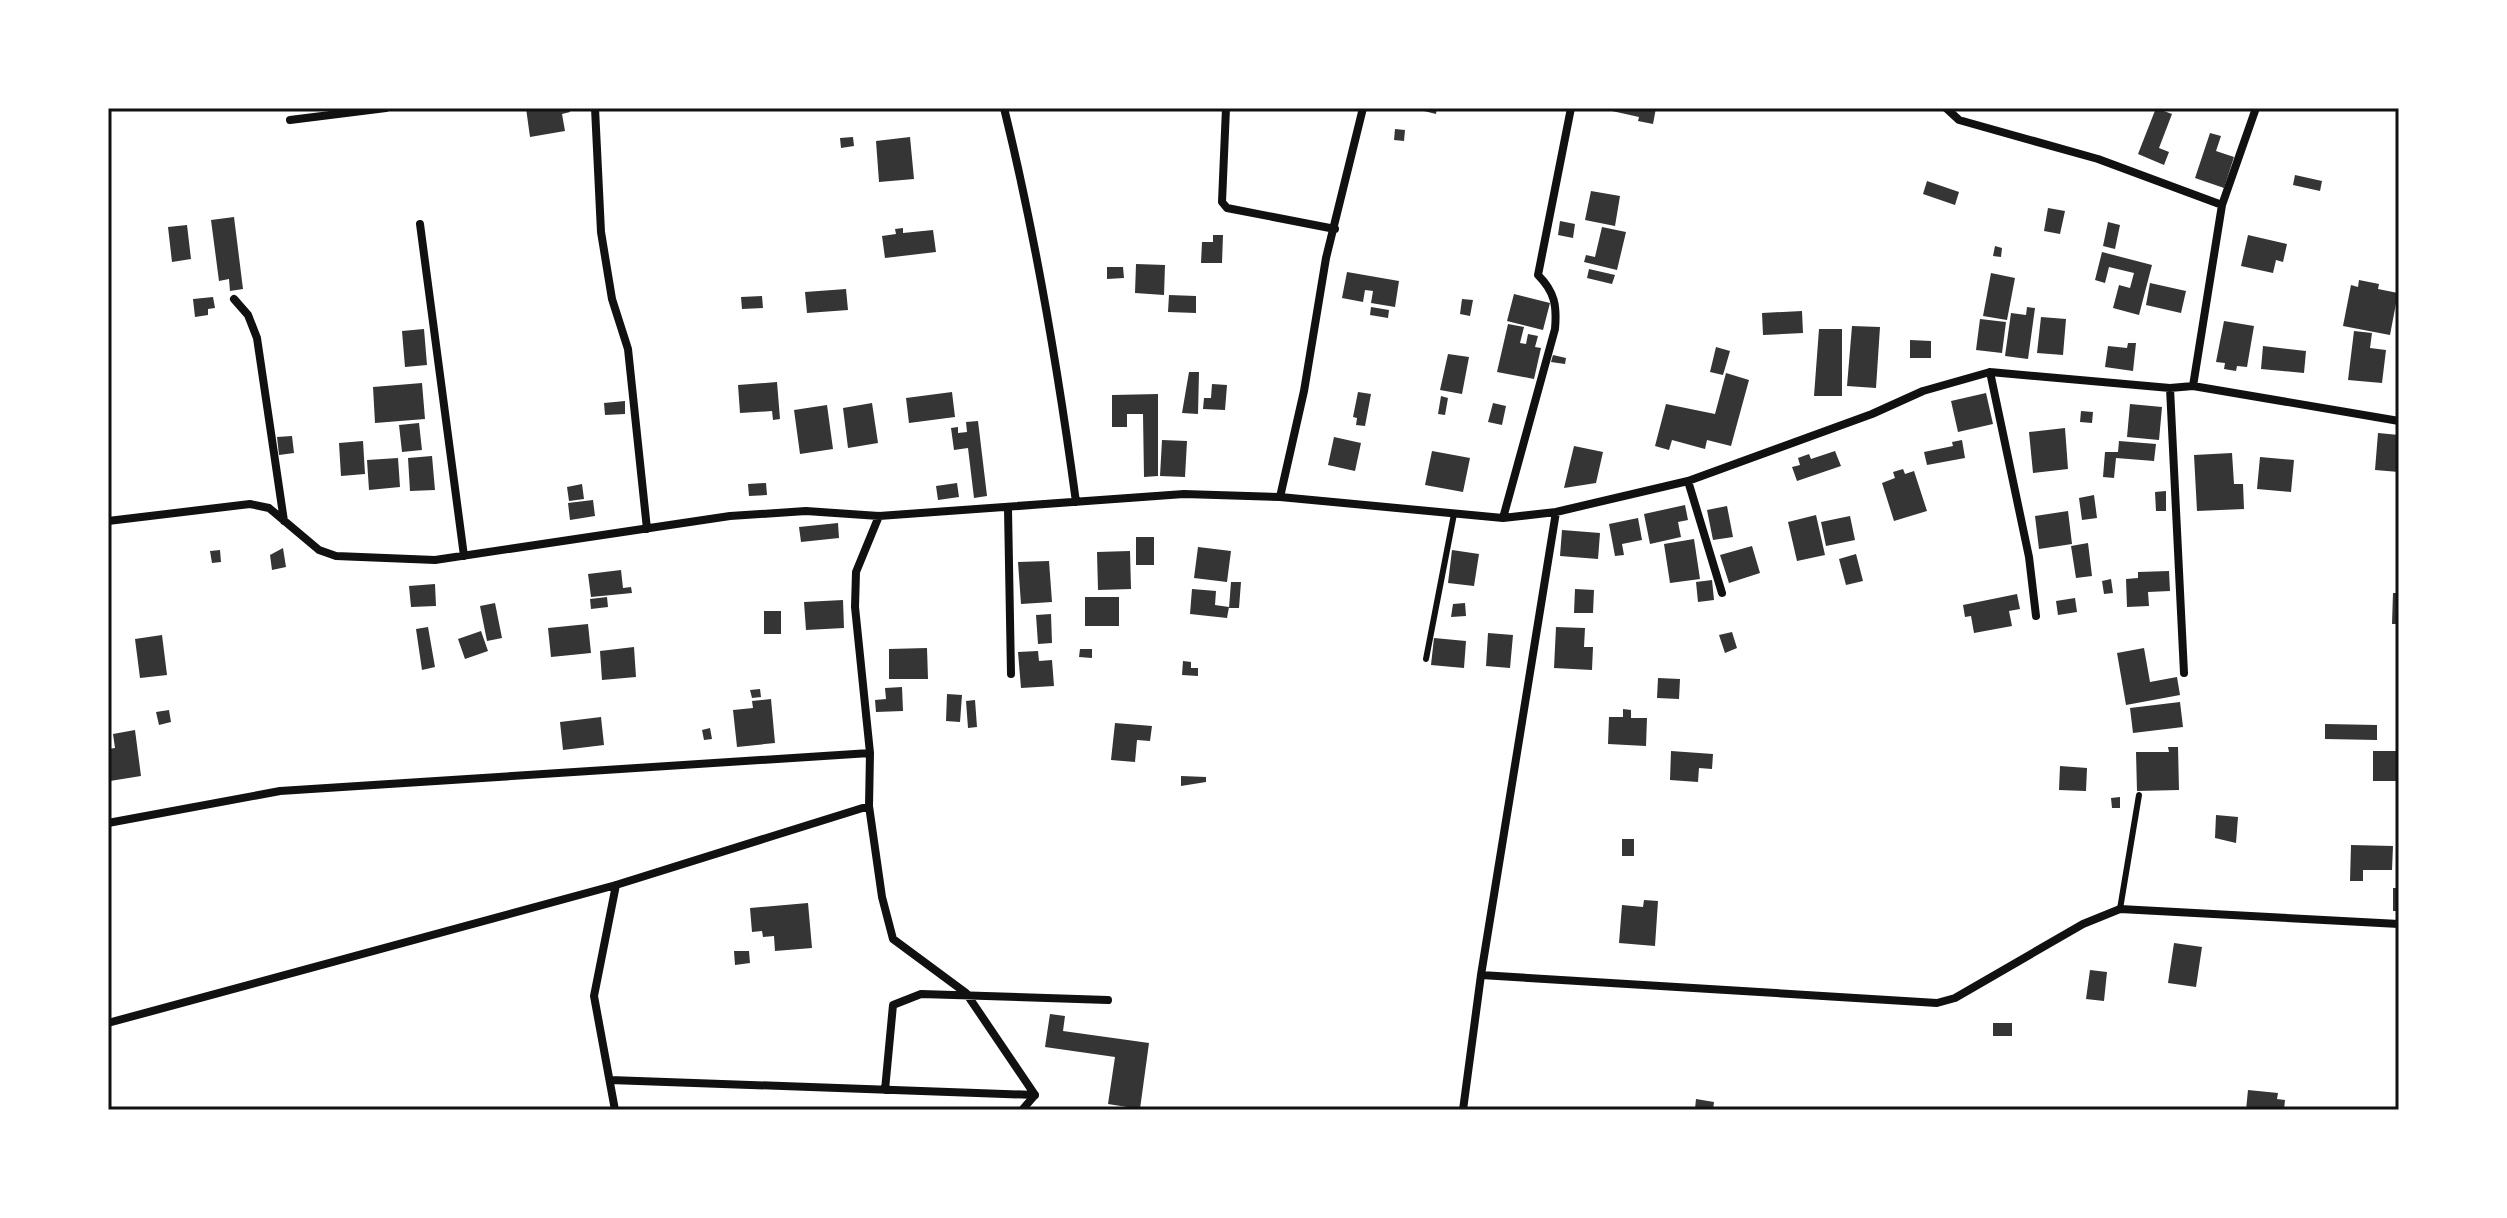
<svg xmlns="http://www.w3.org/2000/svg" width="2507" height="1218" viewBox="0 0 2507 1218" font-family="Jost,sans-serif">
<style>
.building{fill:#353535}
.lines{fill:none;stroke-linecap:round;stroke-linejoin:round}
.service{stroke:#111;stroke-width:6}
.minor{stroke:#111;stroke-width:8}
.neatline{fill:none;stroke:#111;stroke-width:3}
</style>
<rect width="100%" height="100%" fill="#fff"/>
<path class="building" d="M526,108H569L570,112L562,114L565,131L530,137Z
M1412,108H1437L1436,114Z
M1613,108H1656L1653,124L1638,121L1639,117L1612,111Z
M2156,108L2172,114L2159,148L2169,152L2164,165L2138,154Z
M1395,129L1405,130L1404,141L1394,140Z
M2210,133L2221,136L2216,151L2234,157L2224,188L2195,178Z
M853,137L854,146L841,148L840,138Z
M910,137L914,179L879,182L876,141Z
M2295,175L2322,181L2320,191L2293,185Z
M1927,181L1959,192L1955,205L1923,194Z
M1591,191L1620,196L1615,226L1585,220Z
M2048,208L2065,211L2060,234L2044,231Z
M234,217L243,289L230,291L229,279L219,281L211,220Z
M1560,221L1575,224L1573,238L1558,235Z
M2108,222L2120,225L2115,249L2103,246Z
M187,225L191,259L172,262L168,227Z
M1602,227L1626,232L1617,270L1584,262L1586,255L1595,257Z
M903,228V233L933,230L936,252L885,258L882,236L896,234L895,229Z
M1213,235H1223L1222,263H1201L1202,242H1213Z
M2248,235L2287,244L2283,262L2276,260L2273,273L2241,266Z
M1995,246L2002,248L2001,257L1993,256Z
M2102,252L2152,265L2139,315L2113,308L2119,285L2130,288L2134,273L2109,267L2105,283L2095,280Z
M1136,264L1165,265L1164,295L1135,293Z
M1107,267H1123L1124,278L1107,279Z
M1589,269L1615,275L1612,284L1587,278Z
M1347,272L1399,281L1395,307L1371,303L1373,291L1365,290L1363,302L1342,298Z
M1991,273L2015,278L2007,320L1983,316Z
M2359,280L2379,284L2378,289L2398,293L2390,335L2343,326L2351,285L2358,287Z
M2150,283L2186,291L2181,313L2146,305Z
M846,289L848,310L807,313L805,292Z
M1514,294L1550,303L1543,330L1507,321Z
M1169,295L1196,296V313L1168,312Z
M762,296L763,308L742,309L741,297Z
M213,297L215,308L208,309V315L195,317L193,299Z
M1462,299L1473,300L1470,316L1460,314Z
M1371,307L1389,310L1388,318L1370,315Z
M2027,307L2035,308L2028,359L2005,356L2011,313L2026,315Z
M1802,311L1803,333L1763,335L1762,313Z
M2041,317L2066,319L2063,355L2037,353Z
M1980,319L2006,322L2002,353L1976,350Z
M2224,321L2254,326L2247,367L2237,366L2236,371L2224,369L2225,363L2216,362Z
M1508,324L1524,327L1520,343L1526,344L1528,334L1538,336L1535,347L1541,348L1534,379L1497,372Z
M1852,326L1880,327L1876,388L1847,386Z
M424,329L427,365L405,367L402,331Z
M1819,329H1842V396H1814Z
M2354,331L2372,333L2370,348L2386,350L2382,383L2348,380Z
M1910,340L1931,341V358H1910Z
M2128,343H2136L2133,371L2105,367L2108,346L2127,348Z
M2263,346L2306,351L2304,373L2261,369Z
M1716,347L1730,351L1723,375L1710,372Z
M1448,354L1469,357L1462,394L1440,390Z
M1553,355L1566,358L1565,364L1551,362Z
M1189,372H1199L1198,414L1182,413Z
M1726,373L1749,380L1731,446L1707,440L1705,449L1672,440L1669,450L1655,446L1666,404L1715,414Z
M777,382L780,419L773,420L772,411L740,413L738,385Z
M422,383L425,419L375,423L373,387Z
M1212,384L1227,385L1225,410L1203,409L1204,398H1211Z
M952,392L955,417L909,423L906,398Z
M1358,392L1371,394L1365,426L1356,425L1357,418L1353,417Z
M1986,393L1993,424L1958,432L1951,401Z
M1158,394V476L1144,477L1143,414H1127V427H1112V395Z
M1441,396L1448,398L1445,415L1438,414Z
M625,401V414L605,415L604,403Z
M872,403L878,443L848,448L843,408Z
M1493,403L1506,406L1502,425L1488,422Z
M2130,404L2162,407L2159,440L2127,437Z
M827,405L833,449L800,454L794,410Z
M2081,411L2093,412L2092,423L2080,422Z
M978,421L987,496L974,498L968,448L954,450L951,428L958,427V433L967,432L966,422Z
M419,423L422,450L402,452L399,425Z
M2065,428L2068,469L2033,473L2029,432Z
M2378,433L2399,435V472L2375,470Z
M292,436L294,453L279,455L277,437Z
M1334,437L1361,443L1355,471L1328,465Z
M1162,440L1187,441L1185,477L1160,476Z
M1962,440L1965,458L1927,465L1924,452L1953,446L1952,442Z
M363,441L365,474L341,476L339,443Z
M2119,441L2156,444L2154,461L2116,458L2114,478L2103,477L2105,452H2118Z
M1574,446L1603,452L1596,483L1564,488Z
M1432,451L1470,458L1463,492L1425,485Z
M1835,451L1841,466L1797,481L1792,467L1800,465L1798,458L1809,454L1811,459Z
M2232,453L2234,484H2243L2244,509L2197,511L2194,455Z
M432,456L435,490L410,491L408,458Z
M2260,457L2294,460L2291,492L2257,489Z
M398,458L400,487L369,490L367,460Z
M1903,469L1905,474L1914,471L1927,511L1894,521L1882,483L1895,478L1893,472Z
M766,483L767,495L749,496L748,484Z
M957,483L959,497L938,500L936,486Z
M582,484L584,499L569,501L567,487Z
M2166,491V511H2156L2155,492Z
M2094,495L2097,518L2082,520L2079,498Z
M593,500L595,516L570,520L568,503Z
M1685,505L1688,520L1678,522L1681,537L1650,544L1644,514Z
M1727,506L1733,537L1713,540L1707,510Z
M2068,511L2072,544L2039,549L2035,516Z
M1816,515L1825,555L1797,561L1788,522Z
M1850,516L1855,540L1826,546L1821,522Z
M1638,518L1642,540L1622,544L1624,555L1615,556L1609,524Z
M838,523L839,538L801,542L799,527Z
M1562,530L1600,533L1598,559L1560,556Z
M1136,537H1154V565H1136Z
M1694,539L1700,579L1670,583L1664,544Z
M2088,543L2092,576L2076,578L2071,546Z
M1752,546L1760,573L1729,583L1720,555Z
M1198,547L1231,551L1227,582L1194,578Z
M283,548L286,567L272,570L270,555Z
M220,550L221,562L212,563L210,551Z
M1452,550L1479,554L1474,586L1448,583Z
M1130,551L1131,589L1098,590L1097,552Z
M1856,554L1863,581L1846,585L1839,559Z
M1049,561L1052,602L1021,604L1018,562Z
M621,570L623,588L631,587L632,593L591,597L588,574Z
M2169,571L2170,591L2148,592L2149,606L2127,607L2126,579L2138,578V572Z
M2111,579L2113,593L2104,594L2102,581Z
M1712,580L1714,600L1698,602L1696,582Z
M1231,582H1241L1239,608H1229Z
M435,584L436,606L411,607L409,586Z
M1192,589L1216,591L1215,605L1229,607L1227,618L1190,614Z
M1575,589L1594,590L1593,613H1574Z
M2393,593H2399V624H2392Z
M2017,594L2020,609L2009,611L2012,626L1974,633L1971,616L1965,617L1963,605Z
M607,597L608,607L591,609L590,599Z
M1085,597H1119V626H1085Z
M2075,598L2077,612L2058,615L2056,601Z
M843,600L844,628L806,630L804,602Z
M495,603L502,638L487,641L480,606Z
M1465,603L1466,616L1451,617L1453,604Z
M764,611H781V634H764Z
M1051,614L1052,643L1038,644L1036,615Z
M588,624L591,653L551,657L548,628Z
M428,627L435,667L422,670L416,629Z
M1556,627L1585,628L1584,647H1593L1592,670L1554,668Z
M481,631L488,651L465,659L458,639Z
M1732,632L1737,648L1725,653L1719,635Z
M1488,633L1513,635L1510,668L1486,666Z
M162,635L167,675L140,678L135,639Z
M1434,638L1466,641L1464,668L1431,665Z
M634,647L636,677L602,680L600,651Z
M927,648L928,679H889V649Z
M2144,648L2150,682L2177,677L2180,695L2126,705L2117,653Z
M1080,649H1092V658L1079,657Z
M1038,651L1039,661L1052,660L1054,686L1021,688L1018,652Z
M1183,661L1191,662V668H1198V676L1182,675Z
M1658,678L1680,679L1679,699L1657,698Z
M902,687L903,711L876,712L875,700L886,699L885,688Z
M760,689L761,697L752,698L750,690Z
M947,694L962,695L960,722L946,721Z
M771,699L775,743L737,747L733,710L753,708L752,701Z
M975,700L977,727L968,728L966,701Z
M2180,702L2183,727L2133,733L2130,708Z
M1623,709L1631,710V718H1647L1646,746L1608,744L1609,717H1623Z
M169,710L171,722L159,725L156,712Z
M601,717L604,745L563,750L560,722Z
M1115,723L1152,726L1150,741L1137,740L1135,762L1111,760Z
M2325,724L2377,725V740L2325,739Z
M710,728L712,739L704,740L702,730Z
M135,730L141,776L110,781L108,749L115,748L113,734Z
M2168,747H2178L2179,790L2137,791L2136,752H2169Z
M1671,751L1713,754L1712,769L1699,768L1698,782L1670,780Z
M2373,751H2399V781H2373Z
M2060,766L2087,768L2086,791L2059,790Z
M1181,776L1206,777V782L1181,786Z
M2120,797V808H2112L2111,798Z
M2216,815L2238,817L2236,843L2215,838Z
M1622,839H1634V856H1622Z
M2351,845L2393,846L2392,870H2363V881H2350Z
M2393,888H2399V911H2393Z
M1644,900L1658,901L1655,946L1619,943L1622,905L1643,907Z
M808,903L812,948L775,951L774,936L763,937L762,931L752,932L750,908Z
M2174,943L2202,947L2196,987L2168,983Z
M734,951H749L750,963L735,965Z
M2090,970L2107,972L2104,1001L2086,999Z
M1050,1014L1065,1016L1063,1031L1149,1043L1140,1109L1108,1104L1115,1057L1045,1047Z
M1993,1023H2012V1036H1993Z
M2248,1090L2278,1093L2277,1099L2285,1100L2284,1110H2246Z
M1696,1099L1714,1102L1713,1110L1695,1109Z"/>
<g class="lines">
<path class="service" d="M1426,659L1454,514
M2120,909L2139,795"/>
<path class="minor" d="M595,108L601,232L612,299L628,349L647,529
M1004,108C1036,238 1058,369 1076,502
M1226,108L1222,202L1227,208L1335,229
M1946,108L1959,120L2098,159L2222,205
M290,120L386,108
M420,224L464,556
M234,299L248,315L257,338L284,521
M1990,372L2029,557L2036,616
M2193,386L2222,205L2256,108
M2170,388L2184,673
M1688,481L1722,593
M1280,497L1304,391L1326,258L1363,108
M1008,509L1011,674
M879,516L856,572L855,607L870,753L869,806L882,897L893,939L966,993L1035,1095L1022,1110
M1503,518L1555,329C1557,306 1555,292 1538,275L1571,108
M108,521L250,504L269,508L319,550L336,556L435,560L730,516L806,511L879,516L1184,494L1280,497L1503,518L1556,512L1688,481L1872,414L1923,391L1990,372L2170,388L2193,386L2399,421
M108,823L280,791L870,753
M1481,975L1937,1003L1955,998L2083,924L2120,909L2399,924
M108,1023L616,885L869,806
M610,1080L1035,1095
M885,1090L893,1005L921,994L1108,1000
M615,1110L594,996L616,885
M1463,1110L1481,975L1556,512"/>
</g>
<rect width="2507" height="1218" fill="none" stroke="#ffffff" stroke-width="220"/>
<rect x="110" y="110" width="2287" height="998" class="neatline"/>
</svg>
